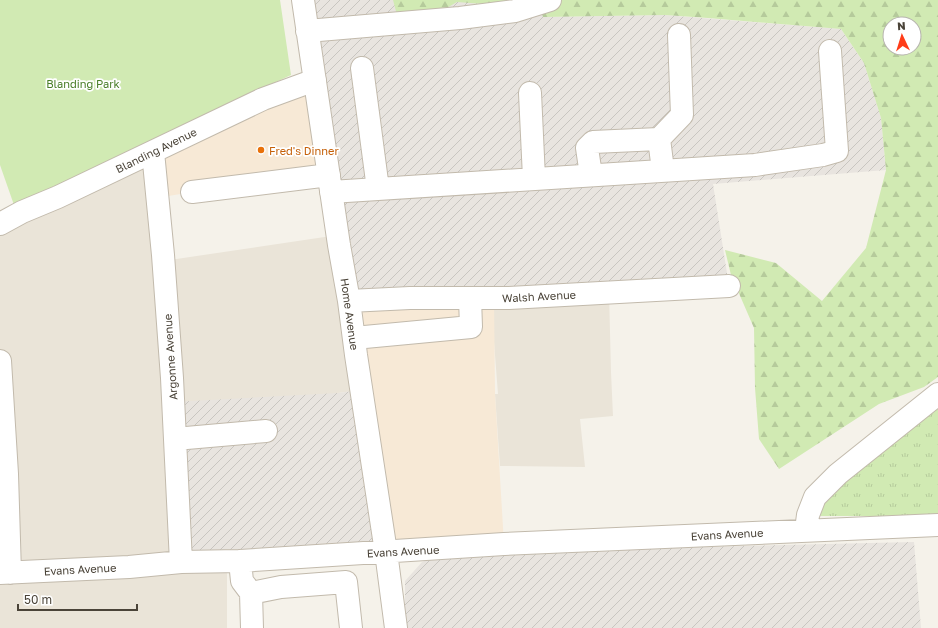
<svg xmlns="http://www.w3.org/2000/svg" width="938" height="628" viewBox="0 0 938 628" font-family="'Golos Text',sans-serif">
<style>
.residential{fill:#eae4d8}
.commercial{fill:#f7e9d6}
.industrial{fill:url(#industrial-furrows)}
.grass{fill:url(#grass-tufts)}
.forest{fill:url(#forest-firs);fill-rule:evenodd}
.park{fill:#d1eab3}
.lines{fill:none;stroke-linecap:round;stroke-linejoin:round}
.minor-casing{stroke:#c2baac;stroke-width:24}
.minor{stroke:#fff;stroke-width:22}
.food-dot{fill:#e8710a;stroke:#fff;stroke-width:1.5}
.labels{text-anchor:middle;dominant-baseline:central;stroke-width:3.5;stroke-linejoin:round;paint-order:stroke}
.park-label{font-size:11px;fill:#497e28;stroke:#fff}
.street-label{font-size:11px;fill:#4a4338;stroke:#fff}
.food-label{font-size:11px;fill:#c56008;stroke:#fff;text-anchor:start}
</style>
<defs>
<pattern id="industrial-furrows" width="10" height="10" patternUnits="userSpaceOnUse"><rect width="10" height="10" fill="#e8e4df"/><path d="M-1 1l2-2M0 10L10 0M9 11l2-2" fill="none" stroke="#c8c5c0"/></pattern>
<pattern id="grass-tufts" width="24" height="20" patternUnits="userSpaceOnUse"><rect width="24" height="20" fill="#d1eab3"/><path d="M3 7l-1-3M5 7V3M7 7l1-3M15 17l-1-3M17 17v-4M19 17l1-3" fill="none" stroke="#b5ca9b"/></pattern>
<pattern id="forest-firs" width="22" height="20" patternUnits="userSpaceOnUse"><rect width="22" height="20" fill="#d1eab3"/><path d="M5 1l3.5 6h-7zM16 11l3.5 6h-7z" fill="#b5ca9b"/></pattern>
</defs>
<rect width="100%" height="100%" fill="#f5f2ea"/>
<path class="residential" d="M153,152L163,261L338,235L361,390L338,393L227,561V628H0V224Z
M609,292L611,372L613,416L580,419L585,467L500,466L495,394H498L494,342V298Z"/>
<path class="commercial" d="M315,80L329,175L192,192L157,198L153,152Z
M494,298L495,394L504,544L386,552L349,301Z"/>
<path class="industrial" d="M303,0H537L543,17L665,15L841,29L864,63L881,118L886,170L713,184L729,286L349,301Z
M361,390L386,552L181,562L173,402L338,393Z
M914,542L921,628H406L405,614V581L422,562L443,553Z"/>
<path class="grass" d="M938,400V516H818L822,503Z"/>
<path class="forest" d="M393,0H511L483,4L457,2L438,13L397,15Z
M537,0H938V377L924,387L879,404L779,469L759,439L755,388L754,328L731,275L725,250L776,263L822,301L866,248L886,170L881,118L864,63L841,29L708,18L665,15L543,17ZM890,24H914V48H890Z"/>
<path class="park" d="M0,0H280L291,75L168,132L126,154L14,205L0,165Z"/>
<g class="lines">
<defs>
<path id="minor" d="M303,0L339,245L349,301L356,355L386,552L396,628
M307,31L460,18L515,11L550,0
M362,68L378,189
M530,93L534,178
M153,152L163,255L172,378L181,562
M663,170L659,139L682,115L679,35
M591,175L587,148L593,142L659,139
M192,192L329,175
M331,192L755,165L823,155L837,151L830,51
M0,224L22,212L58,197L263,99L315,80
M349,301L410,298H509L729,286
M354,338L471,327L470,298
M0,361L7,474L10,573
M175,439L266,431
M806,530L808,515L815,497L838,474L938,394
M240,561L242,581L251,593L252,628
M0,573L129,567L181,562L240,561L504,544L938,525
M251,593L281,587L346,582L351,628"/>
</defs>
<use href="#minor" class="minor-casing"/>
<use href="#minor" class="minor"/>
</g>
<circle class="food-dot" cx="261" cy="150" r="4"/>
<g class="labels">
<g class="park-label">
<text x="83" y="83">Blanding Park</text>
</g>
<g class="street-label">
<text transform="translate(156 150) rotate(-26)">Blanding Avenue</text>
<text transform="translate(539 296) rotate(-3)">Walsh Avenue</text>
<text transform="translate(350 314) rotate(82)">Home Avenue</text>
<text transform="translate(170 357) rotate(-94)">Argonne Avenue</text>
<text transform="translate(727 534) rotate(-3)">Evans Avenue</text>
<text transform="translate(403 551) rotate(-3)">Evans Avenue</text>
<text transform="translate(80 569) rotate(-3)">Evans Avenue</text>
</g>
<g class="food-label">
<text x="269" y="150">Fred's Dinner</text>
</g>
</g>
<g transform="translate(902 36) rotate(356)"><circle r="19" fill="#ffffff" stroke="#b7b4af"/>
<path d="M0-3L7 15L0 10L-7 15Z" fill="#ff3c18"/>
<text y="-6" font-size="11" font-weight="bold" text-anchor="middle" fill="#4a4338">N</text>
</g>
<path d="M18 604v6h119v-6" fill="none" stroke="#4a4338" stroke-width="2"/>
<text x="24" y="604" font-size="12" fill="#4a4338" stroke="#ffffff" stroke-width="3" paint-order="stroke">50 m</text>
</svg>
